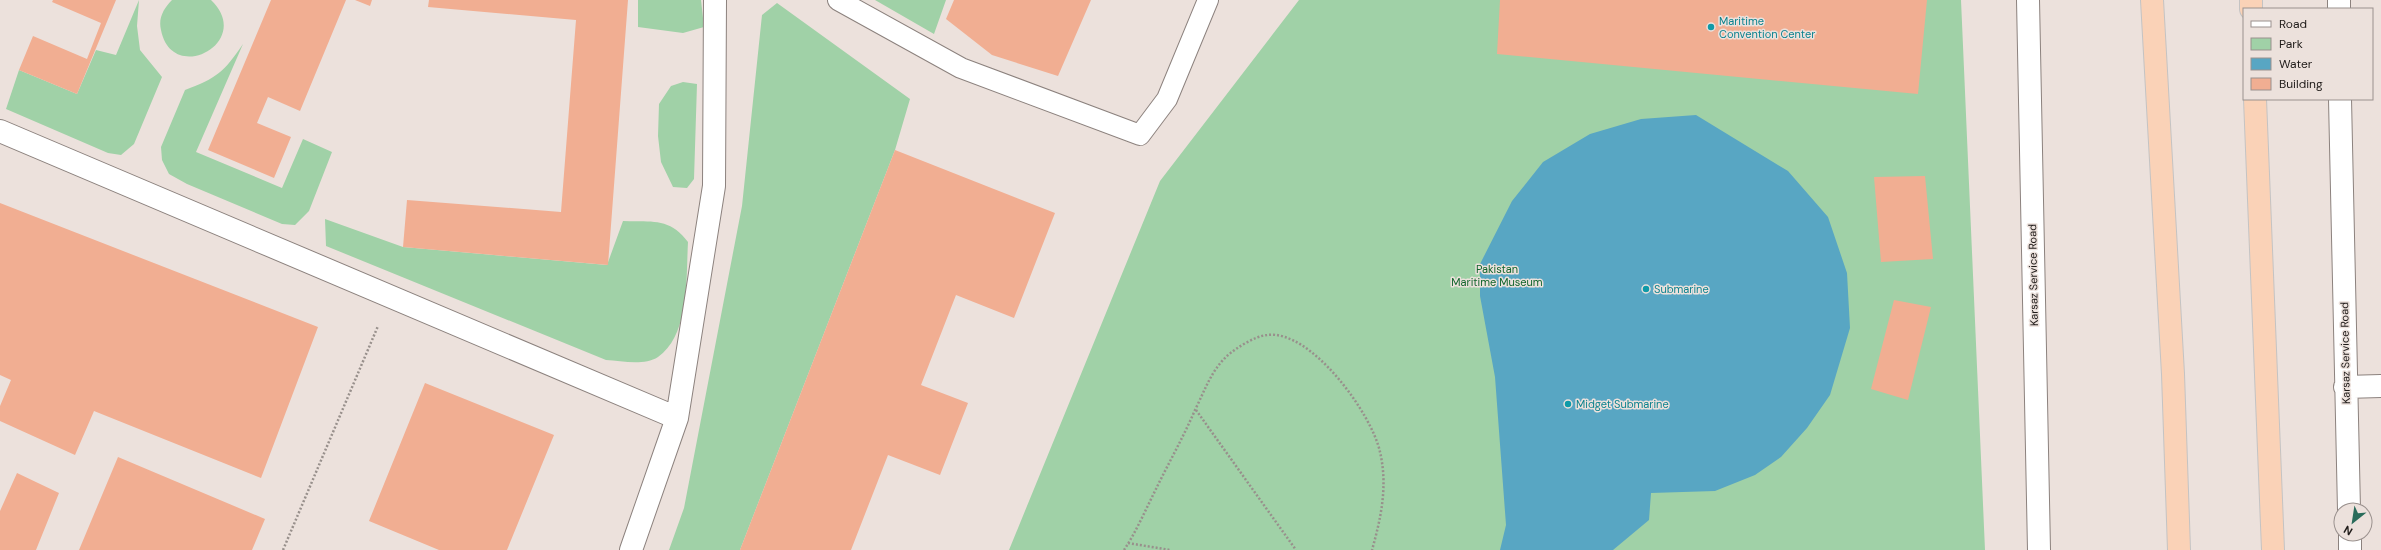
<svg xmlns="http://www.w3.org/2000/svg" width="2381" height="550" viewBox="0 0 2381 550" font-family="'DM Sans',sans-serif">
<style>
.green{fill:#a0d1a7}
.water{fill:#58a6c3}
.building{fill:#f1ae92}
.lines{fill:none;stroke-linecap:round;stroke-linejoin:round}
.service-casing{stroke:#8c827e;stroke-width:22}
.minor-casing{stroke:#8c827e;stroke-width:24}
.trunk-casing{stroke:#c4c3c3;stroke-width:24}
.path{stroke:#98908c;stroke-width:2.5;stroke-dasharray:2 2;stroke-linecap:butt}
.service{stroke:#fff;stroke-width:20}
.minor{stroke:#fff;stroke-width:22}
.trunk{stroke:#fad2b7;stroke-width:22}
.culture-dot{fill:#0f9aa8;stroke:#ece1dc;stroke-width:1.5}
.labels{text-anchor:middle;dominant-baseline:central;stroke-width:3;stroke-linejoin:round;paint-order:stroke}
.culture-label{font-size:11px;fill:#0d838f;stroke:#ece1dc;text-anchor:start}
.park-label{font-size:11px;fill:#11652c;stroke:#ece1dc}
.street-label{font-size:11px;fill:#1e1a18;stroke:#ece1dc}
</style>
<rect width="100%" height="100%" fill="#ece1dc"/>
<path class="green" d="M139,0L137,26L140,50L162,77L134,144L121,155L108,153L6,109L19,70L77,94L96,50L116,55Z
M172,0H211C255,42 172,86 161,30C158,18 164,8 172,0Z
M638,0H701L704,27L683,33L638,27Z
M875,0H946L934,34Z
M1299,0H1961L1985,550H1009L1160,181Z
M777,3L910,99L895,150L740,550H669L684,508L742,206L762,15Z
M243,44L196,152L282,188L303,139L332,152L309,211L295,225L282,224L187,184L169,174L162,160L161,147L185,90C217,78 224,72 243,44Z
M683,82L697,84L694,179L687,188L673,187L661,162L658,136L659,104L671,86Z
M325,219L403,247L607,265L623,221C650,222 670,217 688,242C686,276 690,335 658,357C644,366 622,361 606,360L326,246Z"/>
<path class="water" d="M1696,115L1788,171L1828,217L1847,273L1850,328L1830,395L1807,428L1781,457L1755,475L1715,491L1651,493L1649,520L1613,550H1500L1506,525L1495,377L1480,296V264L1512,201L1543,162L1590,134L1641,119Z"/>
<path class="building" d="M53,0H116L77,94L19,70L33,36L87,59L101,23L52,2Z
M271,0H346L300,111L268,97L257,123L291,137L274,178L208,150Z
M355,0H372L370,6Z
M429,0H628L608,265L403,247L407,200L561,212L576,20L428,7Z
M954,0H1091L1058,76L992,55L946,19Z
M1500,0H1927L1918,94L1497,54Z
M895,150L1055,213L1014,318L956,295L921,385L968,403L940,475L888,455L851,550H740Z
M1925,176L1933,259L1881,262L1874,177Z
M0,203L318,327L261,478L94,411L75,455L0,421V406L11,380L0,375Z
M1894,300L1931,307L1908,400L1871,389Z
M425,383L554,435L507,550H439L369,521Z
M118,457L265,519L252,550H79Z
M17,473L59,493L36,550H0V511Z"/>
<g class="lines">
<defs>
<path id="service" d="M838,0L961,68L1140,135L1167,99L1208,0"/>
<path id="minor" d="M2028,0L2039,550
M2339,0V9
M2340,99L2349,510
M0,131L677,418
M2345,387L2381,386
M2350,534V550
M631,550L677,418L714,186L715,0"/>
<path id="trunk" d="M2152,0L2173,374L2179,550
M2251,0V9
M2255,99L2273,550"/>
</defs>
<use href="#service" class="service-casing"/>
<use href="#minor" class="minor-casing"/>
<use href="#trunk" class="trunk-casing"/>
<path class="path" d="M1196,410L1296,550
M1128,543L1170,550
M283,550L378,326
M1124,550C1136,532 1145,511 1155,491C1168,464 1183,438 1195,410C1205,390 1211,371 1227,356C1236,348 1255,336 1267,335C1311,329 1372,414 1380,452C1388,486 1381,518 1372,550"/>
<use href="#service" class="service"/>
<use href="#minor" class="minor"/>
<use href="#trunk" class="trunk"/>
</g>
<g class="culture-dot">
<circle cx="1711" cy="27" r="4"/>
<circle cx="1646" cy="289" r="4"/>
<circle cx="1568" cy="404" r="4"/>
</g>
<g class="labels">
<g class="culture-label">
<text x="1719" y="21">Maritime<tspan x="1719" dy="13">Convention Center</tspan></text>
<text x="1654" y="289">Submarine</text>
<text x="1576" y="404">Midget Submarine</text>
</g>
<g class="park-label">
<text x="1497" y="269">Pakistan<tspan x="1497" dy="13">Maritime Museum</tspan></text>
</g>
<g class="street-label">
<text transform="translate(2033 275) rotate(-91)">Karsaz Service Road</text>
<text transform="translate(2345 353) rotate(-91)">Karsaz Service Road</text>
</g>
</g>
<rect x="2243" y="8" width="130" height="92" fill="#ece1dc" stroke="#9a918e"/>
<rect x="2251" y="21" width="20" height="6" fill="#ffffff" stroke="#9a918e"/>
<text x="2279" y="28" font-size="12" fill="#1e1a18">Road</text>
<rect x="2251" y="38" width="20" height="12" fill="#a0d1a7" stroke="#9a918e"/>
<text x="2279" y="48" font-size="12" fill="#1e1a18">Park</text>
<rect x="2251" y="58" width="20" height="12" fill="#58a6c3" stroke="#9a918e"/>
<text x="2279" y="68" font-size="12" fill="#1e1a18">Water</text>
<rect x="2251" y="78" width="20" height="12" fill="#f1ae92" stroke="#9a918e"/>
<text x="2279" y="88" font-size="12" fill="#1e1a18">Building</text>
<g transform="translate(2353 522) rotate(210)"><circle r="19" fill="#ece1dc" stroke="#9a918e"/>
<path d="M0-3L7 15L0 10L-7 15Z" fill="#2a6c5b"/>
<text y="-6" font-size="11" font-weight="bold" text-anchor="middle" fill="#1e1a18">N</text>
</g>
</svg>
